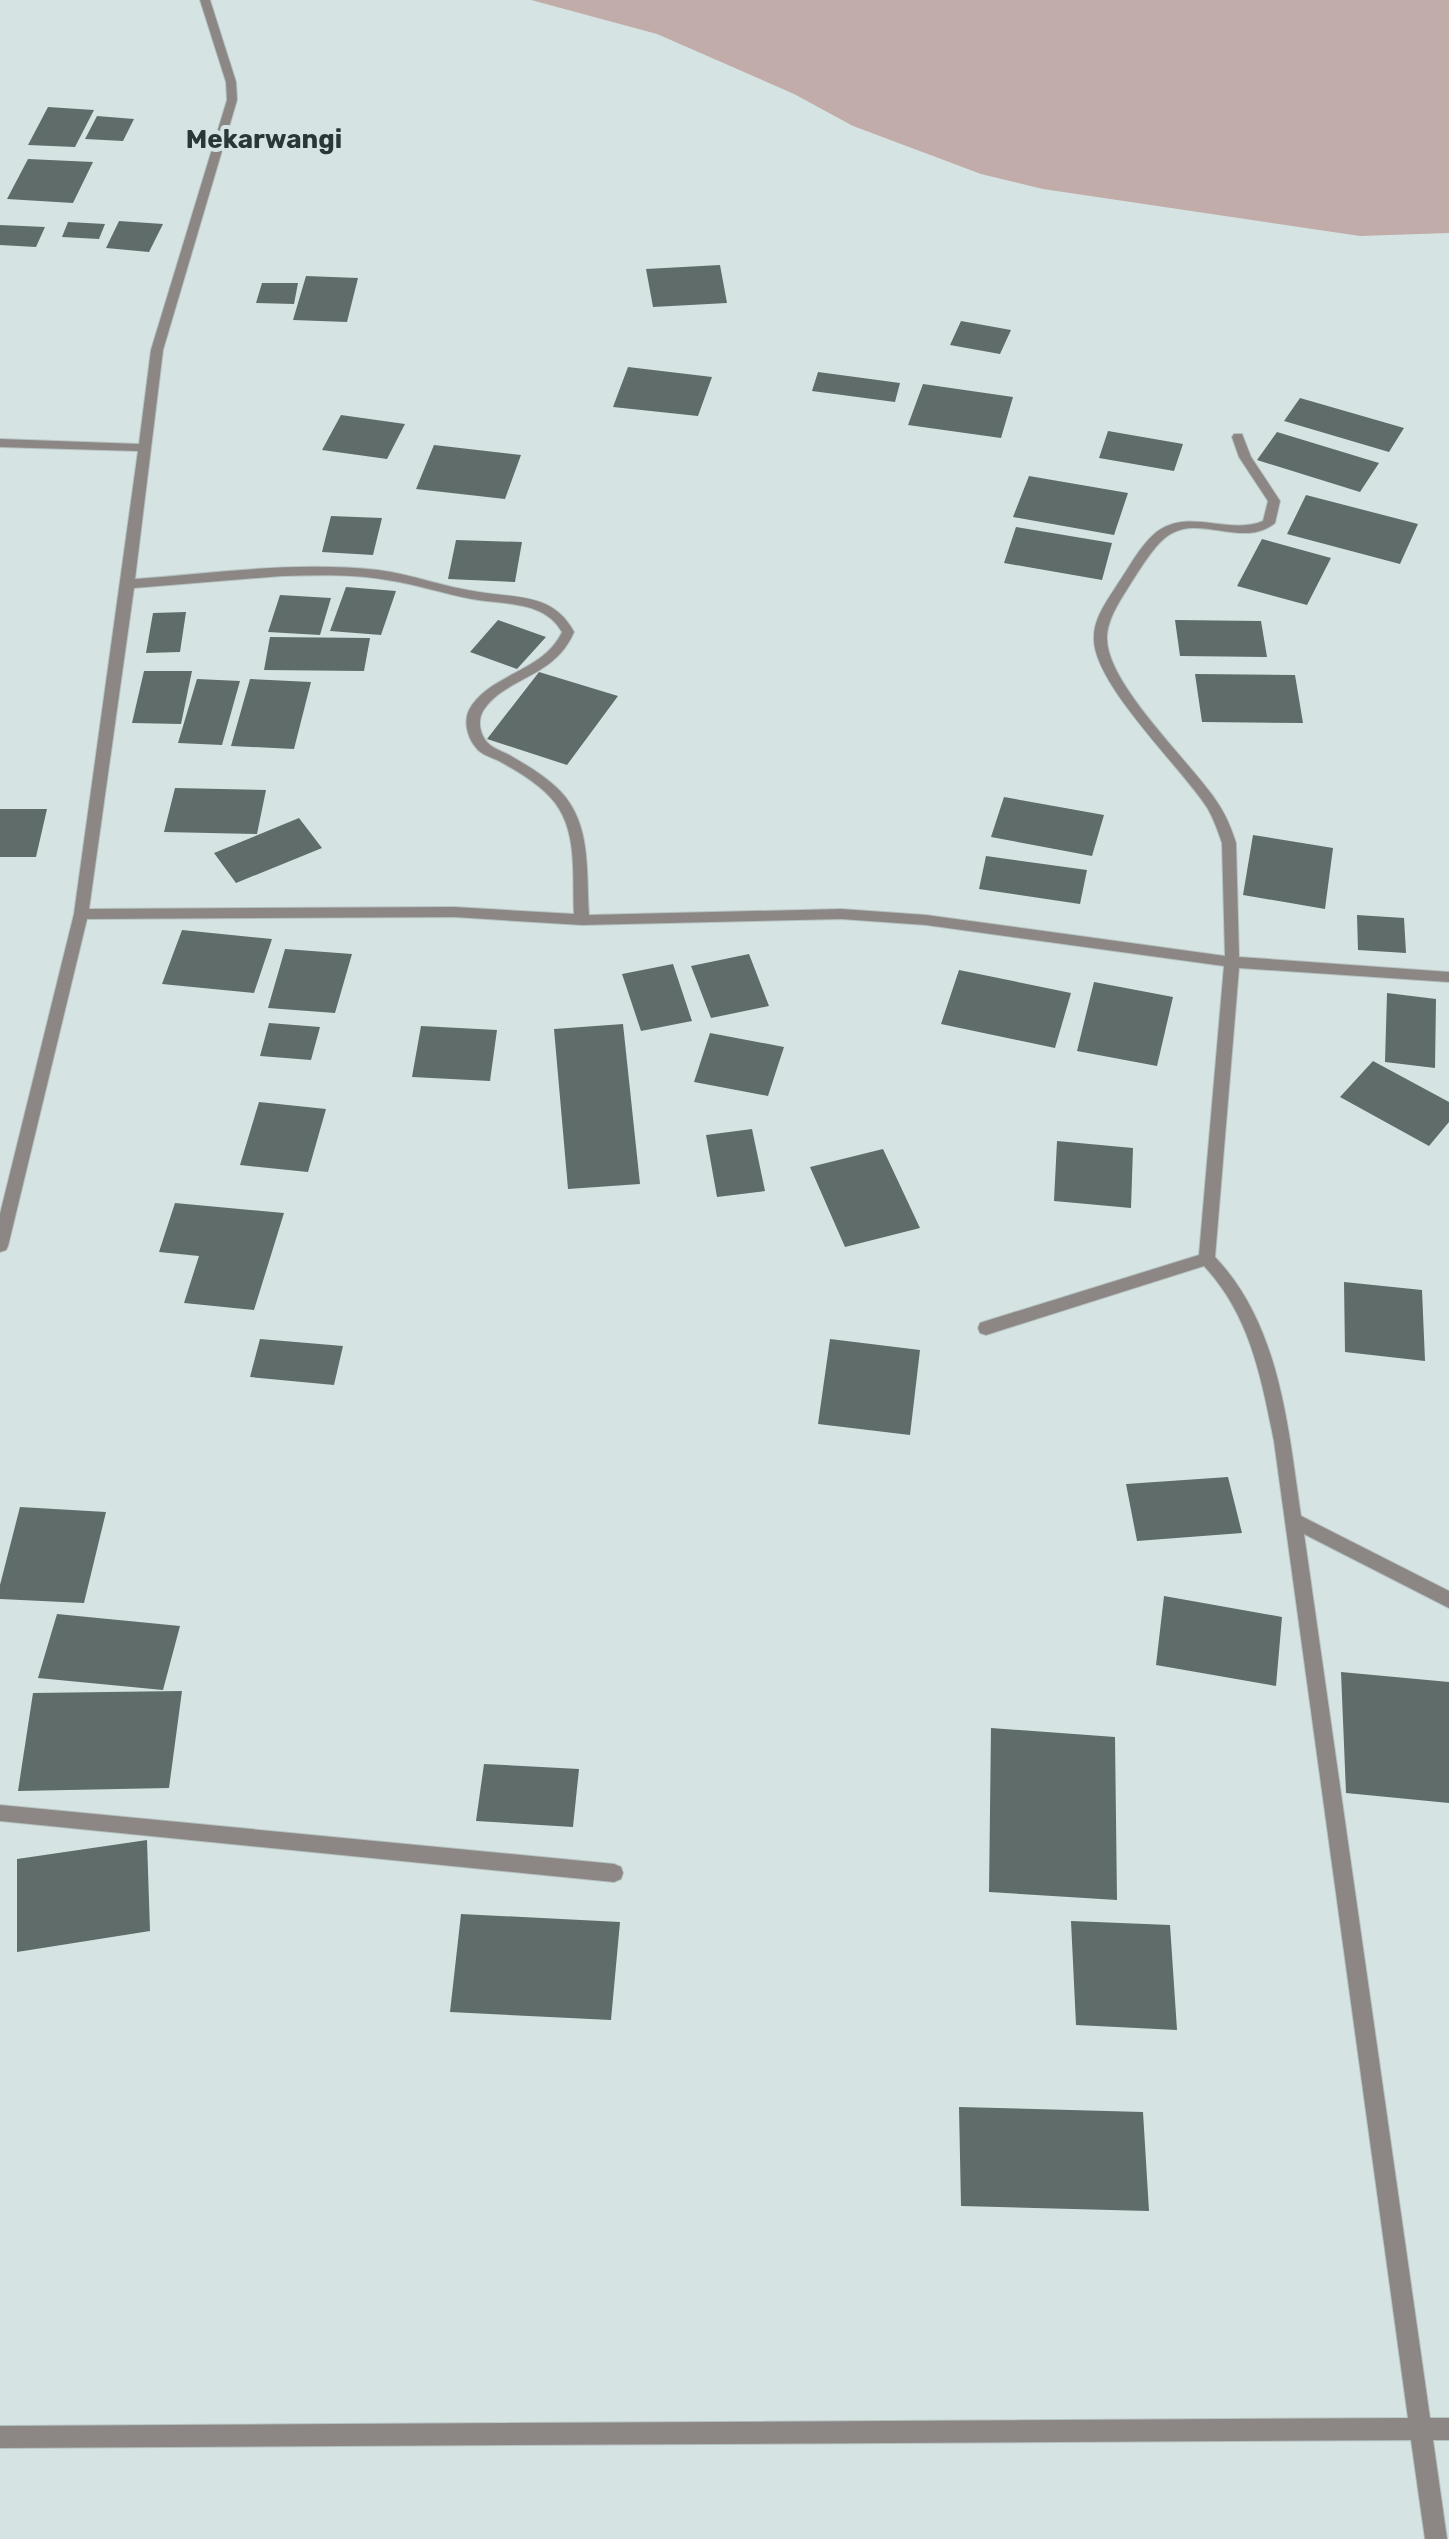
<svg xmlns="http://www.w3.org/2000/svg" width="1449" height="2539" viewBox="0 0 1449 2539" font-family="Rubik,sans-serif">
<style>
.green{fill:#c2aca9}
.building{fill:#5f6c6a}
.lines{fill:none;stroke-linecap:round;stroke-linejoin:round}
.street-casing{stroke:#b4c2c0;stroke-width:2}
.street{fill:#8c8685;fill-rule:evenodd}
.labels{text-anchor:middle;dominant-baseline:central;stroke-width:8;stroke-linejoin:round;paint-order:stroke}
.far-quarter-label{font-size:26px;font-weight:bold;fill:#2b3736;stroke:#d5e4e2}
</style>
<rect width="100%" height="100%" fill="#d5e4e2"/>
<path class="green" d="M531,0H1449V233L1360,236L1043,189L981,174L853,126L794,94L657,34Z"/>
<path class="building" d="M48,107L94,110L75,147L28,145Z
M97,116L134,119L123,141L85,139Z
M28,159L93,162L73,203L7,199Z
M119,221L163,224L149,252L106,248Z
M68,222L105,224L99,239L62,237Z
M0,225L45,227L36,247L0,245Z
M720,265L727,303L653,307L646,269Z
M306,276L358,278L347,322L293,320Z
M262,283H298L294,304L256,303Z
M961,321L1011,330L1000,354L950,345Z
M628,367L712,377L698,416L613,407Z
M818,372L900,383L895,402L812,391Z
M923,384L1013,397L1001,438L908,425Z
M1300,398L1404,428L1389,452L1284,421Z
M341,415L405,424L387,459L322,450Z
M1108,431L1183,444L1174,471L1099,458Z
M1277,432L1379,463L1360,492L1257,460Z
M434,445L521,455L505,499L416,489Z
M1029,476L1128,493L1114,535L1013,517Z
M1306,495L1418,524L1400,564L1287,534Z
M331,516L382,518L373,555L322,552Z
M1016,527L1112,543L1102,580L1004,563Z
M1262,539L1331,558L1307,605L1237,586Z
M456,540L522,542L515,582L448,579Z
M346,587L396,591L381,635L330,631Z
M280,595L331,598L320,635L268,632Z
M186,612L180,652L146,653L153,613Z
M498,620L546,637L517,669L470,652Z
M1175,620L1261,621L1267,657L1180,656Z
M270,637L370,638L364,671L264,670Z
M144,671H192L181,724L132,723Z
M539,672L618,696L567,765L487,739Z
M1195,674L1295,675L1303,723L1202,722Z
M197,679L240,681L222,745L178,743Z
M250,679L311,682L294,749L231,746Z
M175,788L266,790L257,834L164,832Z
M1004,797L1104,815L1092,856L991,837Z
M0,809H47L36,857H0Z
M299,818L322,848L236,883L214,853Z
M1253,835L1333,848L1325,909L1243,895Z
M986,856L1087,870L1080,904L979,889Z
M1357,915L1404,918L1406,953L1358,950Z
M182,930L272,939L254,993L162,984Z
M285,949L352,954L335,1013L268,1008Z
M749,954L769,1006L711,1018L691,966Z
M673,964L692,1021L641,1031L622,974Z
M959,970L1071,993L1055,1048L941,1024Z
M1094,982L1173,997L1157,1066L1077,1051Z
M1387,993L1436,999L1435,1068L1385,1062Z
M269,1023L320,1027L311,1060L260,1056Z
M623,1024L640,1184L568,1189L554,1029Z
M421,1026L497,1030L490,1081L412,1077Z
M710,1033L784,1047L768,1096L694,1082Z
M1373,1061L1449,1102V1122L1429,1146L1340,1097Z
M259,1102L326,1109L308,1172L240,1165Z
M752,1129L765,1191L717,1197L706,1135Z
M1057,1141L1133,1148L1131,1208L1054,1201Z
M883,1149L920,1228L845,1247L810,1167Z
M175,1203L284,1213L254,1310L184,1303L199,1256L159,1252Z
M1344,1282L1422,1290L1425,1361L1345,1352Z
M260,1339L343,1346L334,1385L250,1377Z
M830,1339L920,1350L910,1435L818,1424Z
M1228,1477L1242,1533L1137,1541L1126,1484Z
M20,1507L106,1512L84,1603L0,1599V1585Z
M1164,1596L1282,1617L1276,1686L1156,1665Z
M57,1614L180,1626L163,1690L38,1678Z
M1341,1672L1449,1682V1803L1346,1793Z
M182,1691L169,1788L18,1791L33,1693Z
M991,1728L1115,1737L1117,1900L989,1892Z
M484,1764L579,1769L573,1827L476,1821Z
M147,1840L150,1931L17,1952V1859Z
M461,1914L620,1922L611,2020L450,2012Z
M1071,1921L1170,1925L1177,2030L1076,2025Z
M959,2107L1143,2112L1149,2211L961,2206Z"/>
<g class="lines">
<defs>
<path id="street" d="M200,0H210L236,82L237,100L163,350L135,579C215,573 297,561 378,570C410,574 441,586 473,591C513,599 552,591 574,632C554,679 504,677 483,711C477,721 480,736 489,744C494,749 504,752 511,756C528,766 547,777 561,792C592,825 586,873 589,915L841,909L926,915L1225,956L1222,843C1218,831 1214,820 1208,809C1183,769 1091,682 1094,637C1094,617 1109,598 1119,582C1130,566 1144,539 1161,529C1193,510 1230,535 1263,521L1268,501L1239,457L1232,437L1234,434H1242L1251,457L1280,501L1275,523C1244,549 1200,514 1169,535C1154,545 1141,568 1131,583C1121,599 1107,619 1107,638C1106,683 1189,761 1215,799C1225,813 1231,827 1236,843L1239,957L1449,972V982L1239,968L1215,1257C1280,1325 1288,1427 1301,1516L1449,1591V1608L1304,1534L1430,2418H1449V2440H1433L1447,2539H1425L1411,2440L0,2448V2426L1408,2418L1274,1441C1261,1377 1250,1315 1204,1266L986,1335L980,1333L978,1328L980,1323L986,1321L1199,1255L1224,966L926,925L841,919L582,925L454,917L87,919L8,1246L6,1250L0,1252V1214L74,914L138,451L0,447V439L139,444L151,350L227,100L226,82ZM282,576C317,575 353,574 387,580C416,584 444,594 472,599C504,605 544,600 562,632C544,672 488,674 469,710C463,723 468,740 478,750C483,755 493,758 499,761C517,771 536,782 550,797C579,827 572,876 574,914L454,907L89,909L134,588Z
M0,1805L614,1864L621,1867L623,1873L621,1879L614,1882L0,1821Z"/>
</defs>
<use href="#street" class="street-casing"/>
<use href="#street" class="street"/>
</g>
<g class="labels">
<g class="far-quarter-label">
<text x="264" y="139">Mekarwangi</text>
</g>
</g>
</svg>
